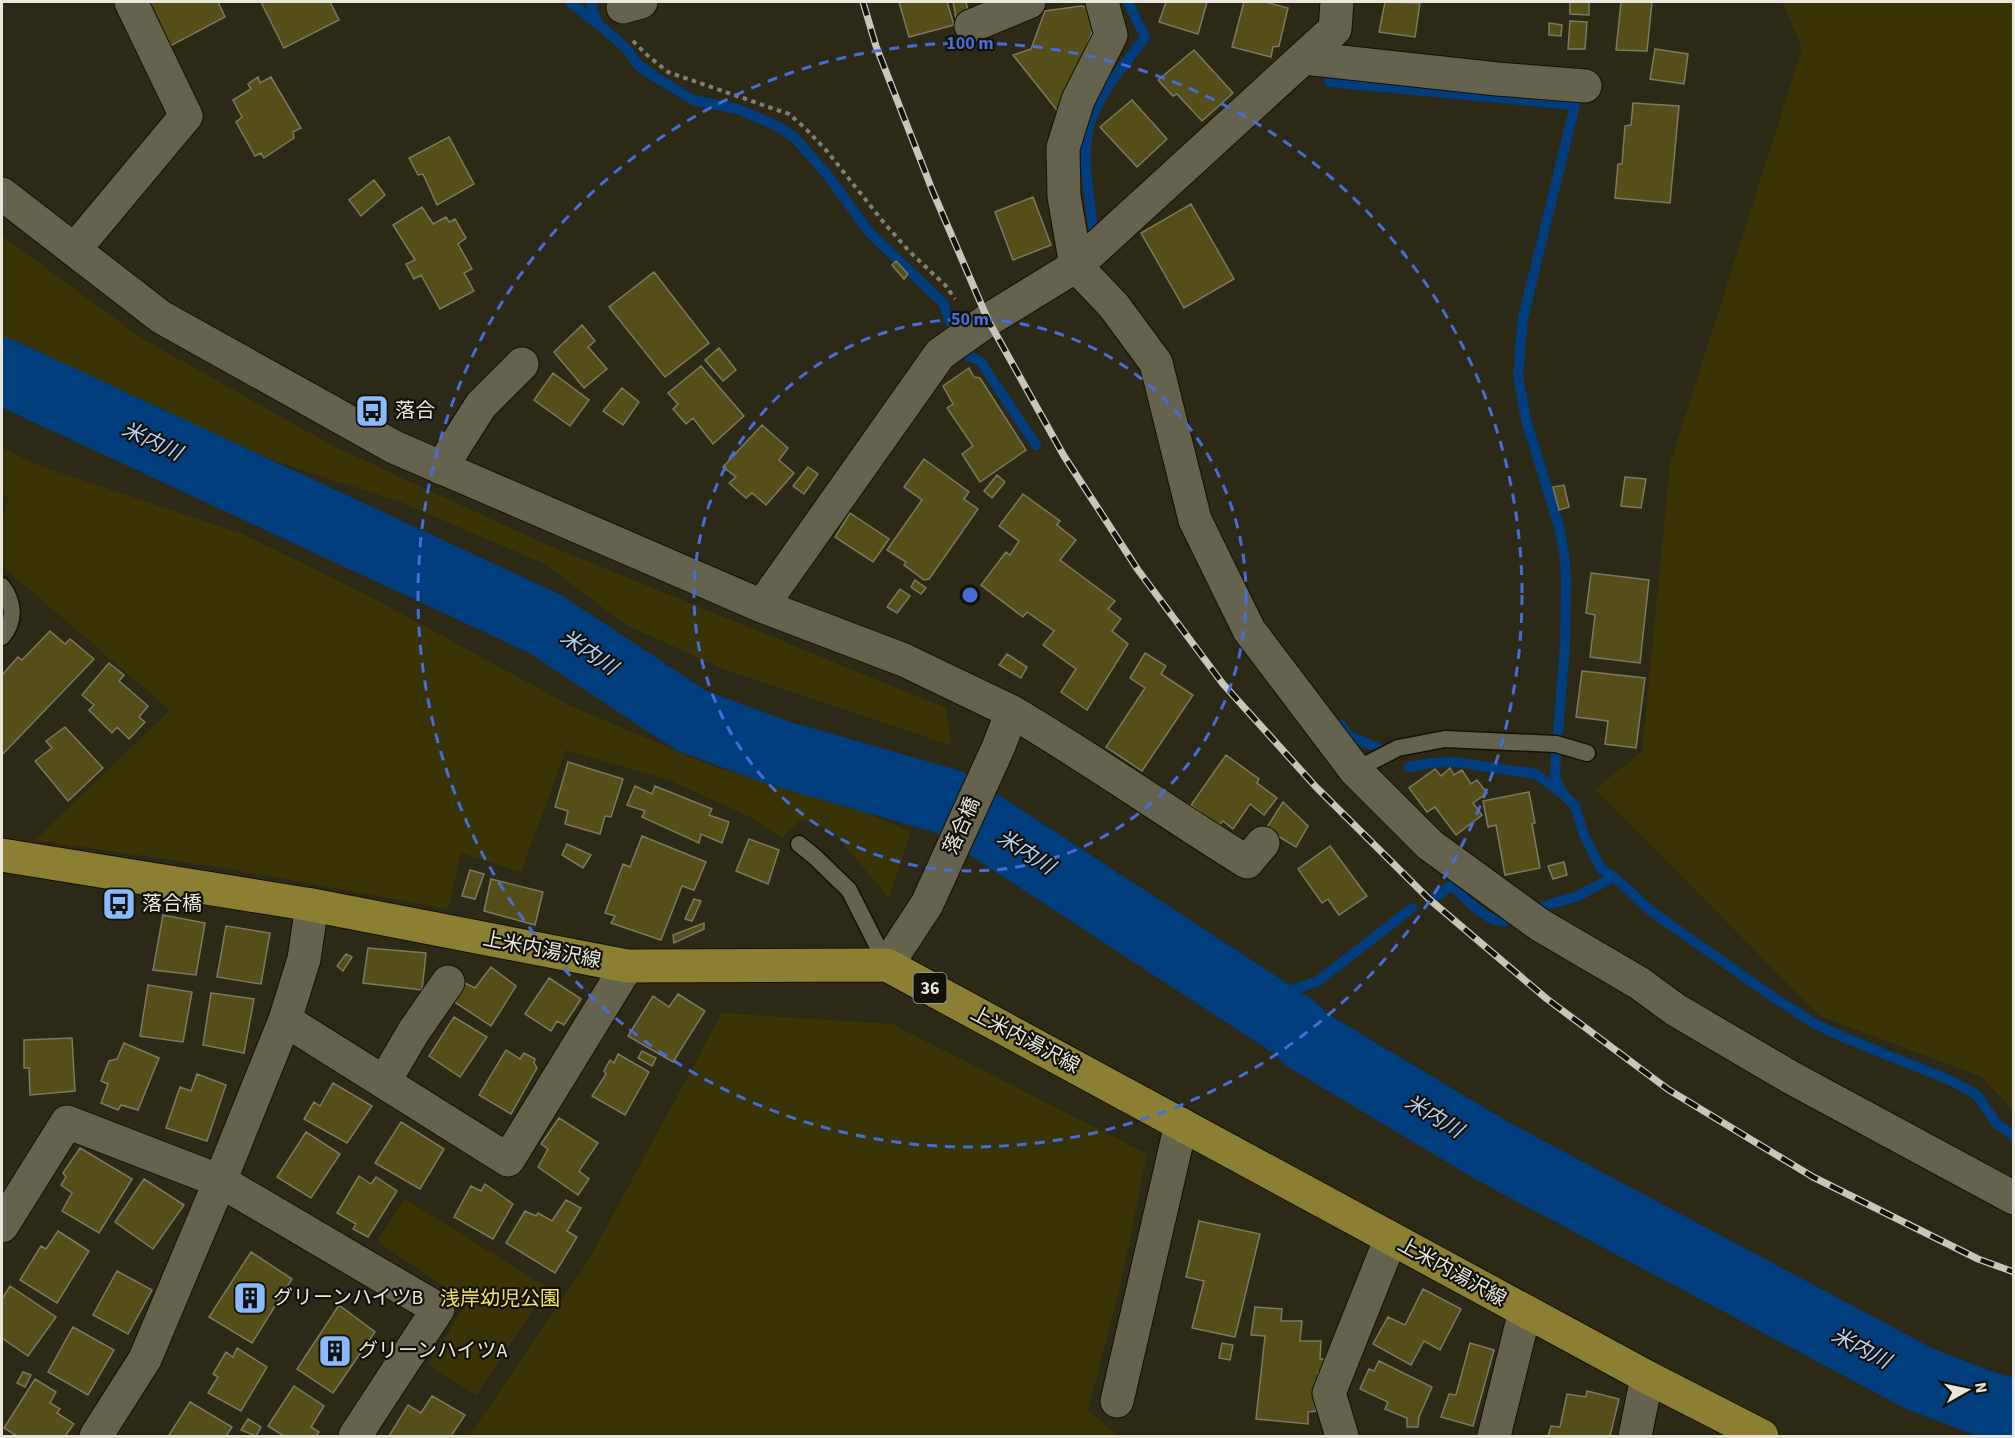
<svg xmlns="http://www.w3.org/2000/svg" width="2015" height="1438" viewBox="0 0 2015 1438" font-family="'Source Sans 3','Noto Sans JP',sans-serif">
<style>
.green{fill:#3a3306}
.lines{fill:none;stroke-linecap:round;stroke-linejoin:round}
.stream{stroke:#013e7e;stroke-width:10}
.river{stroke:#013e7e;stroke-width:66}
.building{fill:#564e18;stroke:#7c7964;stroke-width:1.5}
.service-casing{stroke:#141102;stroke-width:19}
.minor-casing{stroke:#141102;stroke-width:35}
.tertiary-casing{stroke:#141102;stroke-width:35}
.primary-casing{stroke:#141102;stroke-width:35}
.path{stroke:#817f6f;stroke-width:4;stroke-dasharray:4.5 4.5;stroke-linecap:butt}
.service{stroke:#65624e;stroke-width:16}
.minor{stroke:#65624e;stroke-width:33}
.tertiary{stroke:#65624e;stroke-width:33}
.primary{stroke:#8a7f33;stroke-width:33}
.rail-casing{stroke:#c8c6b9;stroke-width:7}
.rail{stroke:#121109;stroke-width:4.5;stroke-dasharray:14;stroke-linecap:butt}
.ring{fill:none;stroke:#466dd9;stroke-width:3;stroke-dasharray:10 8}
.labels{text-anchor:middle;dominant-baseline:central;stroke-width:4.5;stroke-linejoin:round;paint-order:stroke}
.shield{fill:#121109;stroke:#a8a79c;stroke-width:1.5}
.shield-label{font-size:18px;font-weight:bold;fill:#e9e7db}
.poi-label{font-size:20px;fill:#e9e7db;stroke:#121109;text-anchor:start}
.street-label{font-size:20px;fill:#e9e7db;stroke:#121109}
.park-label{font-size:20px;fill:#f5e15d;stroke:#121109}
.water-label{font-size:21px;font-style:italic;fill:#b4d1f6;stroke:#121109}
.centre{fill:#466dd9;stroke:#121109;stroke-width:3}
.ring-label{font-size:18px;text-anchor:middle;font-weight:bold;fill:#466dd9;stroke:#121109;stroke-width:4.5;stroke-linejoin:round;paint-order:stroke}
</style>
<rect width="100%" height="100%" fill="#2c2916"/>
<path class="green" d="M1783,2H2013V1111L1982,1077L1820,1016L1595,789L1642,752L1670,464L1802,49Z
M2,236L143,339L335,447L543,543L946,708L952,746L723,669L626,625L545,564L400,502L278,462L104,388L33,350L2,337Z
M2,447L32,463L243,534L375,599L571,706L717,768L816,792L911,832L889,898L833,832L802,819L782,838L750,817L669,780L566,750L521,872L461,853L448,909L218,867L35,840L170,710L2,566V517L9,498L2,493Z
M722,1013L892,1024L1147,1154L1121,1283L1088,1410L1118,1436H469L587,1263Z
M405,1199L548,1288L476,1395L428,1365L467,1302L377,1241Z"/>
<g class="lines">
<path class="stream" d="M570,2L596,23
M591,2L597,23L627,49L638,65L657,78L693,100L738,109L779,127L795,138L829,177L869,232L943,303L952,327
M1329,82L1575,105L1523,318L1518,375L1526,420L1559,527L1564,552L1566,578L1565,646L1558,732
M1093,227C1089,192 1079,152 1092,118C1103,88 1127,62 1145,37L1128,2
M967,355L980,361L1036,445
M1341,725L1348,735L1380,749
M1556,753L1555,778L1562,792
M1409,767L1432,763L1454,762L1536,774L1564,795L1575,806L1583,833L1601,869L1614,877
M1434,899L1451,885C1466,898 1484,921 1505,922
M1546,905L1576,897L1614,877L1651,911L1770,995L1815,1024L1845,1038L1952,1081L1977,1095L1997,1124L2014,1136
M1248,997L1275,996L1318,981L1412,908"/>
<path class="river" d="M2,371L545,624L692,721L779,753L949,802L1295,1028L1307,1040L1496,1153L1920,1379L1991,1406L2014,1412"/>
</g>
<path class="building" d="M148,2H218L225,17L170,46Z
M261,2H330L339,20L284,48Z
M899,2H947L954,25L909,37Z
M953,2H966L969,15L956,18Z
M1166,2H1207L1198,34L1159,22Z
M1244,2H1265L1288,8L1279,46L1273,47L1271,57L1232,47Z
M1385,2L1420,3L1415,37L1379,32Z
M1570,2H1589V15L1570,14Z
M1621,2H1652L1647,51L1616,50Z
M1081,6L1091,8L1096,22L1060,114L1013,55L1031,49L1045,11Z
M1570,21L1587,22L1585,49H1568Z
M1549,23L1562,25L1561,36L1549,35Z
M1655,49L1688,54L1684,84L1650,79Z
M1194,50L1233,93L1202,121L1177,94L1173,96L1158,80Z
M258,77L260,83L271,77L301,128L293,132L294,138L264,158L261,153L255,156L236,122L242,117L233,100L251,89L248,84Z
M1132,100L1167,139L1137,167L1100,127Z
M1633,103L1679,106L1670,203L1615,198L1618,164H1622L1625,126L1631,125Z
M449,137L474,184L437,205L423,174L418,175L409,158Z
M374,180L385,195L361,216L349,200Z
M1033,197L1051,245L1013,260L995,212Z
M1191,204L1234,279L1184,308L1141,233Z
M422,207L433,224L446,217L449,222L455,219L466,238L458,244L472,269L464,273L474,291L440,309L421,275L414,279L406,264L415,260L393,225Z
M896,261L908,274L904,279L892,265Z
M654,272L709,343L665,377L609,307Z
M582,325L595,341L588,347L607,369L584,388L554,352Z
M719,348L736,370L723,381L705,360Z
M701,366L744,416L713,444L693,418L686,424L673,409L678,404L668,393Z
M969,368L974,377L980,378L1026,450L980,482L962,454L973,446L947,408L953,404L943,386Z
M553,373L589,400L570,426L534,400Z
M622,388L639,402L623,425L603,411Z
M762,425L788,448L779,460L794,473L766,505L752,493L746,498L729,483L736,477L723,467Z
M924,459L969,492L964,499L978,509L929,579L924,580L904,565L906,562L887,550L922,500L904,487Z
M808,467L818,474L804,494L793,486Z
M997,475L1005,482L992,498L984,491Z
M1625,477L1646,479L1641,508L1621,506Z
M1564,485L1569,507L1559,510L1553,487Z
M1023,494L1060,521L1057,525L1076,540L1060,560L1115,601L1108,609L1121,619L1112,631L1128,644L1087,710L1061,692L1076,669L1043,645L1054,631L1027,612L1023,617L981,585L1006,552L1010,555L1019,541L999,526Z
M850,513L889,539L873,562L835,537Z
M1591,573L1649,580L1640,663L1590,657L1595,615L1586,613Z
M915,580L926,588L921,594L911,587Z
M900,589L910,596L897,613L887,607Z
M50,631L65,644L70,639L94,659L2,755V675L18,657L22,660Z
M1145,653L1166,666L1161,674L1193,695L1142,771L1106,747L1145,688L1130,678Z
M1007,654L1027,667L1021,678L999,665Z
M109,663L124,675L119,681L148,706L139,717L145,722L129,739L117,727L112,733L89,710L94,705L82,695Z
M1582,671L1645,678L1636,748L1605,744L1608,721L1576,717Z
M65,727L103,768L68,801L35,761L52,748L46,741Z
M1226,755L1259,779L1257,783L1277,798L1264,815L1250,804L1233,829L1223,821L1218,826L1191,805Z
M568,762L623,779L611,817L605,816L600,834L565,824L568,811L555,807Z
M1450,768L1454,775L1462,770L1471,784L1477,780L1487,793L1473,803L1482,815L1456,835L1435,807L1427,812L1409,788L1435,769L1441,776Z
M635,786L652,794L655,786L712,809L709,815L729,822L722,843L701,834L699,843L642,817L645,811L627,805Z
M1529,792L1535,823L1532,824L1540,868L1505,875L1496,825L1488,827L1483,801Z
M1283,802L1308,826L1296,847L1266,829Z
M642,836L706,862L694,890L682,886L661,940L611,923L615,916L605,913L623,864L630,867Z
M749,839L779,850L768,884L736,871Z
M567,844L591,855L583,868L562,855Z
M1330,846L1367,896L1339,915L1328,899L1322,903L1298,869Z
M1564,862L1567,875L1553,879L1548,866Z
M470,870L484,874L475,899L462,896Z
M491,879L543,892L535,925L484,911Z
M694,899L701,901L692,921L685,919Z
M163,915L205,923L196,975L153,970Z
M704,923V929L674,943L673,935Z
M226,926L270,933L261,984L217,977Z
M368,948L426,953L422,990L363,983Z
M346,954L352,957L343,971L337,966Z
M491,967L516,986L491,1026L453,1001L465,983L475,988Z
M549,978L581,999L564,1025L557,1021L551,1031L525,1014Z
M148,985L192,992L183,1042L140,1036Z
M211,993L254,999L244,1053L203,1045Z
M678,994L705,1011L673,1062L628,1036L653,996L669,1007Z
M454,1017L487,1037L460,1077L429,1056Z
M72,1038L75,1091L30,1095L29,1068H24V1040Z
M124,1043L159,1058L138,1110L121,1105L118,1110L101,1103L108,1084L101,1081L109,1061L117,1059Z
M506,1050L520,1059L524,1053L535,1059L534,1063L537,1068L511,1114L479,1095Z
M642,1051L656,1058L652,1066L638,1058Z
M618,1054L649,1072L625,1115L592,1096L606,1074L604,1071L610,1060L614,1063Z
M197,1074L226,1085L207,1141L166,1128L180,1087L191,1091Z
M333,1083L372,1106L347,1143L304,1119L314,1102L320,1106Z
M559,1118L598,1143L579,1171L589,1179L578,1195L538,1167L548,1149L541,1144Z
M401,1122L444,1149L420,1189L375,1163Z
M306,1132L340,1154L311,1198L277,1177Z
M80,1148L132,1179L99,1233L62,1211L72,1193L61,1185L66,1177L63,1173Z
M359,1176L371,1184L376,1177L397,1191L368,1237L353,1229L356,1224L337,1213Z
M144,1179L184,1205L153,1249L115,1222Z
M485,1184L513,1204L493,1239L454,1217L471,1186L481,1191Z
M566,1200L581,1208L567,1231L577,1237L555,1273L506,1243L525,1211L536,1216L538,1213L552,1221Z
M1199,1221L1260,1234L1235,1337L1192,1328L1204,1281L1186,1277Z
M58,1231L89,1251L57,1303L20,1280L41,1246L46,1249Z
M251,1252L292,1279L252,1343L209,1317Z
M117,1271L152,1290L128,1334L93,1315Z
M10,1286L56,1317L28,1356L2,1338V1299Z
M1423,1289L1461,1309L1440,1350L1424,1341L1411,1365L1373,1344L1388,1317L1405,1325Z
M339,1305L375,1332L333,1393L297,1369Z
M1255,1307L1282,1309L1281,1321H1302L1300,1341H1321L1320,1359H1327L1326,1371L1318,1372L1316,1411L1308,1412V1424L1256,1419L1265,1336L1251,1335Z
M73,1327L114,1350L88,1395L48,1372Z
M1222,1343L1233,1345L1230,1360L1219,1358Z
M1470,1343L1494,1350L1473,1426L1441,1417L1449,1394L1456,1395Z
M237,1348L267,1367L241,1411L208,1393L218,1377L213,1374L226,1352L233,1357Z
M1379,1361L1432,1387L1419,1417L1418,1427H1407V1418L1385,1409L1388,1402L1360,1389L1369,1369L1374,1371Z
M23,1372L31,1375L25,1387L17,1383Z
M35,1379L56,1392L50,1403L60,1409L57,1413L74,1424L65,1436H17L4,1428Z
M294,1386L324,1406L311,1427L319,1432L316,1436H284L268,1426Z
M1587,1391L1619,1399L1610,1436H1548L1551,1426L1560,1427L1567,1394L1586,1397Z
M432,1396L465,1415L451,1436H389L408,1405L421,1413Z
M190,1402L232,1427L226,1436H172L169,1435Z
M248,1419L261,1427L256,1436L241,1430Z"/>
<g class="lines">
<defs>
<path id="service" d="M2,586C14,602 16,621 2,637
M1355,770L1398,748L1445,739L1556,744L1587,753
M799,844L815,857L849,890L887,965"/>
<path id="minor" d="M1102,2L1111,35L1078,100L1063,148L1064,196L1076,266L1114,306L1156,363L1195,520L1249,630L1355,770L1430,845L1540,925L1639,983L1676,1010L1790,1077L2014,1198
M623,7L641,2
M971,26L1029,2
M1304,58L1497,79L1585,86
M75,249L186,116L131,2
M441,468L481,405L522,364
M762,606L940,354L988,320L1076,266L1335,29L1337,2
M1012,712C1092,759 1168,813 1247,862L1263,843
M285,1020L508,1160L627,966
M384,1082L414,1031L448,982
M2,1226L67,1122L220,1181L438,1309L355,1436
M1117,1401L1181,1124
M96,1436L145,1359L220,1181L285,1020L304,959L312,905
M1342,1436L1329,1393L1391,1238
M1494,1436L1525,1311
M1635,1436L1647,1377"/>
<path id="tertiary" d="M2,194L161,317L394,447L762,606L904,660L1012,712L998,748L927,904L887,965"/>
<path id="primary" d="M2,855L312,905L627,966L887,965L1647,1377L1762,1436"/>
</defs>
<use href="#service" class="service-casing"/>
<use href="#minor" class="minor-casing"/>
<use href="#tertiary" class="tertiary-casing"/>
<use href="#primary" class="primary-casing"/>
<path class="path" d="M633,41L647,55L668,72L789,114L806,129L826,150L885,224L910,252L946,286L955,299"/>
<use href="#service" class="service"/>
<use href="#minor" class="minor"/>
<use href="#tertiary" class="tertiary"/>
<use href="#primary" class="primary"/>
<defs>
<path id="rail" d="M863,2L876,46L933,192L988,320L1064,456L1138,570L1223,684L1316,787L1429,899L1547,999L1669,1090L1813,1177L1978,1259L2014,1272"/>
</defs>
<use href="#rail" class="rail-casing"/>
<use href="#rail" class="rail"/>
</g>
<g class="ring">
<circle cx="970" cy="595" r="276"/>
<circle cx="970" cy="595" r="552"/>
</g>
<defs>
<symbol id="bus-square" viewBox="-11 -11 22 22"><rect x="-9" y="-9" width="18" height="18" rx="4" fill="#88bafc" stroke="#121109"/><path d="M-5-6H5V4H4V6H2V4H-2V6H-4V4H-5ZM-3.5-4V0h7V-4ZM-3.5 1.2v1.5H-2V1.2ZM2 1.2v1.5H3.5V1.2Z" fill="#111"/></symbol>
<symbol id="building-square" viewBox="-11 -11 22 22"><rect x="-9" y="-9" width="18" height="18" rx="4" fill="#88bafc" stroke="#121109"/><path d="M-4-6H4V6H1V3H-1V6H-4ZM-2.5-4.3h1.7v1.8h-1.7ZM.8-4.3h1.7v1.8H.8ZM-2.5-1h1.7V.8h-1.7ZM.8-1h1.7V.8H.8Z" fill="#111"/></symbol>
</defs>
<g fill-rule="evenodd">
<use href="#bus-square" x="353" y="392" width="38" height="38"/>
<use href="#bus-square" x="100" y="885" width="38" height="38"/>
<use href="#building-square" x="231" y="1279" width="38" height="38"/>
<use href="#building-square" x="316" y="1332" width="38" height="38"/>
</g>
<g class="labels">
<rect class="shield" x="913.5" y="973" width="33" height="30" rx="4.5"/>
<g class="shield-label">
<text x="930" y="988">36</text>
</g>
<g class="poi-label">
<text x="395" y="411">落合</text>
<text x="142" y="904">落合橋</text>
<text x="273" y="1298">グリーンハイツB</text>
<text x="358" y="1351">グリーンハイツA</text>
</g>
<g class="street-label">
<text transform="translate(962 826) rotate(-66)">落合橋</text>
<text transform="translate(542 950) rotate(11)">上米内湯沢線</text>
<text transform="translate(1025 1040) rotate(28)">上米内湯沢線</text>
<text transform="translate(1452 1272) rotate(29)">上米内湯沢線</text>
</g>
<g class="park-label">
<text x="500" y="1299">浅岸幼児公園</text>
</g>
<g class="water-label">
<text transform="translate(152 441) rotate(25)">米内川</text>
<text transform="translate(589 652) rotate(34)">米内川</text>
<text transform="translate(1026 852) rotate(33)">米内川</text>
<text transform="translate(1434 1116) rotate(31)">米内川</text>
<text transform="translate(1861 1348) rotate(28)">米内川</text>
</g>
</g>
<circle cx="970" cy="595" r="9" class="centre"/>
<g class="ring-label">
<text x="970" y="49">100 m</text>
<text x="970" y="325">50 m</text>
</g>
<rect width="2015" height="1438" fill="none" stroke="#e9e7db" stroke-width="6"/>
<g transform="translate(1967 1390) rotate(81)" stroke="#121109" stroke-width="4.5" paint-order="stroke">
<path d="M0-4.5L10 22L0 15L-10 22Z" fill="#e9e7db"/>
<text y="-9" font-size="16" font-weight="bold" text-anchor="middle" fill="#e9e7db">N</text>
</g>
</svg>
